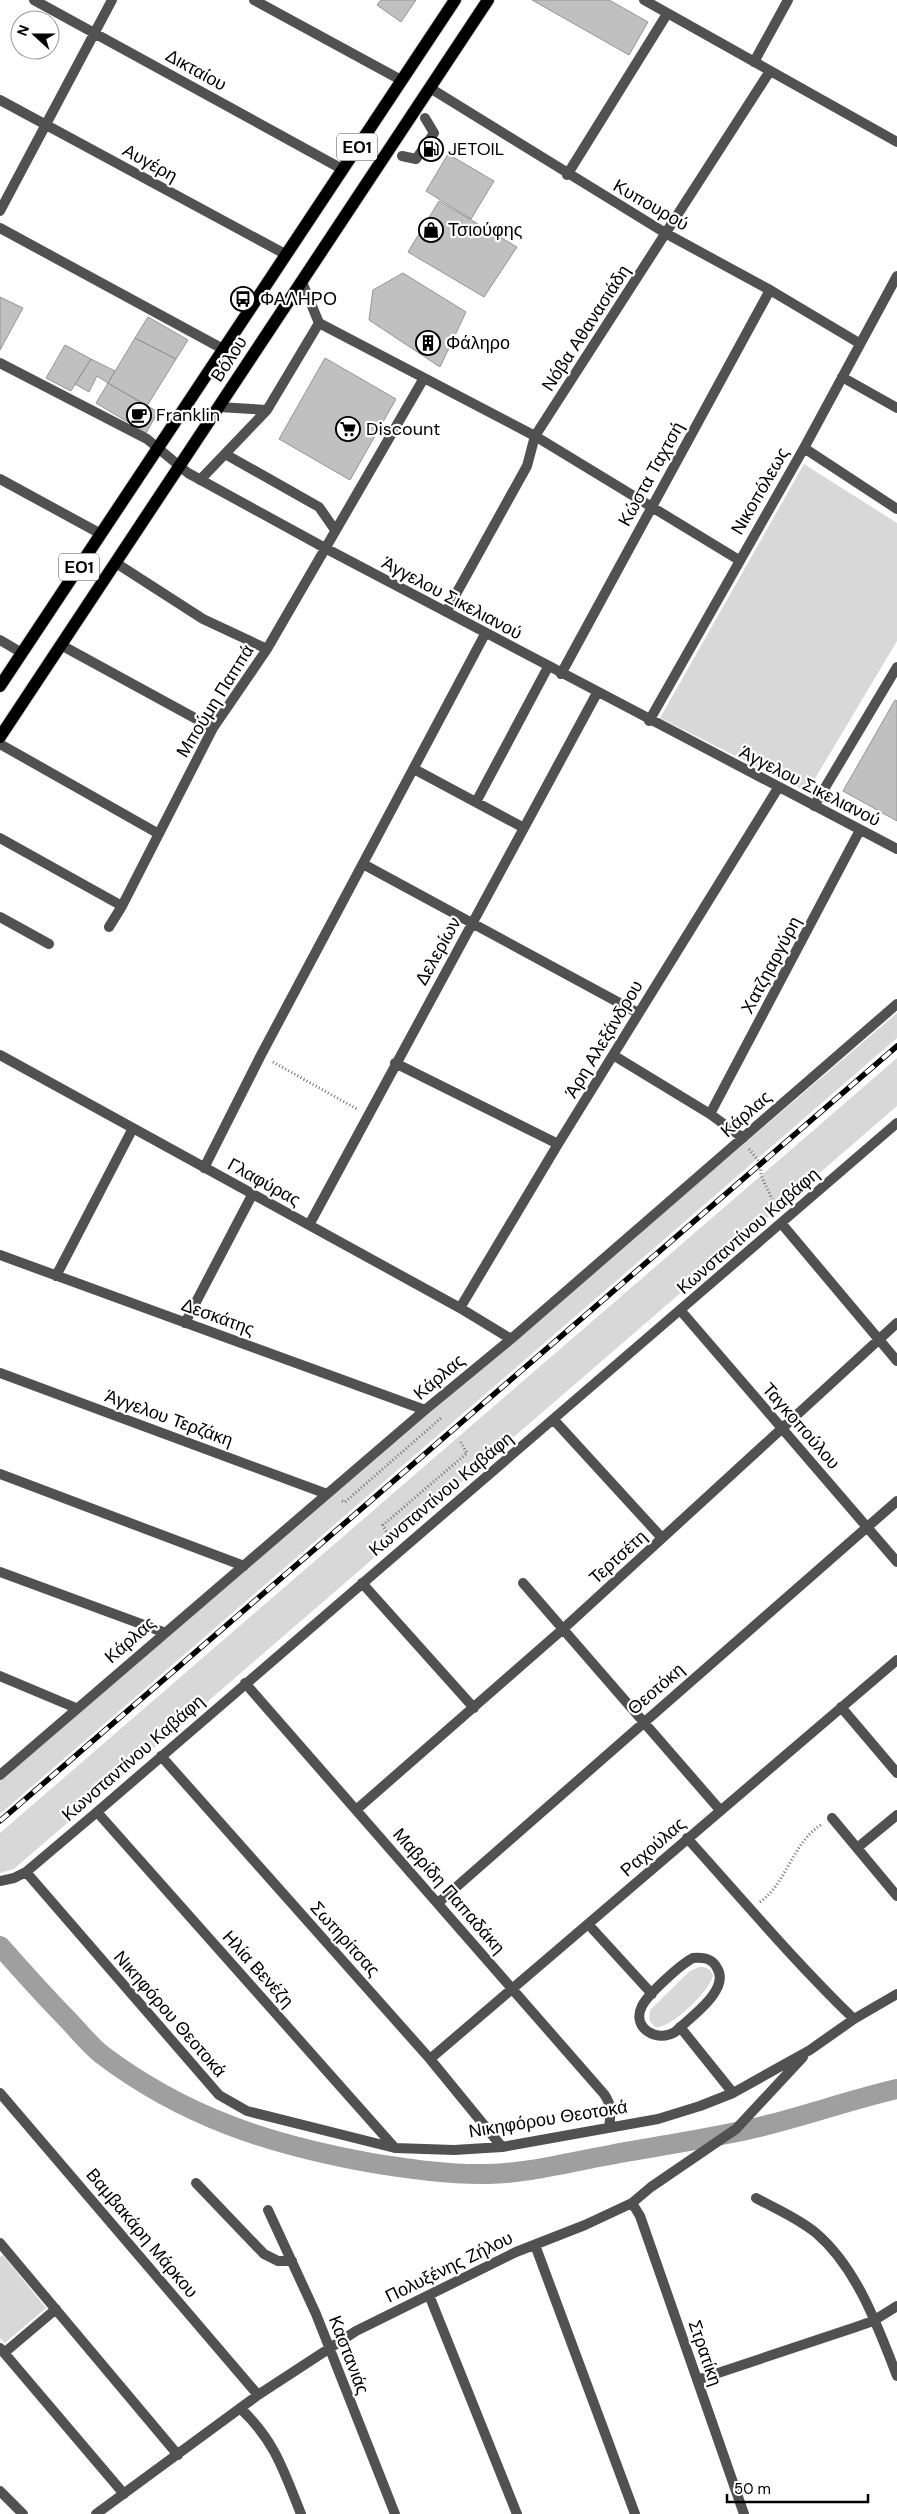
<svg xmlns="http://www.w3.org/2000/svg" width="897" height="2514" viewBox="0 0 897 2514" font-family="'DM Sans',sans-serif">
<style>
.green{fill:#d8d8d8}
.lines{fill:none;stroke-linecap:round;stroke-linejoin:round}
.canal{stroke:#9f9f9f;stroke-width:20}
.building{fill:#c0c0c0;stroke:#959595}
.primary-casing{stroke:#dbdbdb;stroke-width:14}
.path{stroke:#737373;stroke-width:3;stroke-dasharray:1 2.5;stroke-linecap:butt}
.lane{stroke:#515151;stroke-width:10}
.street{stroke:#515151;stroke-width:10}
.primary{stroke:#000;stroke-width:12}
.rail-casing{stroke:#000;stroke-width:5.5}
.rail{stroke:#fff;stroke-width:4;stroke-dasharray:11;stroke-linecap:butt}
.labels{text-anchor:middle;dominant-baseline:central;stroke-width:4.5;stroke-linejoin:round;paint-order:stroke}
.shield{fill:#fff;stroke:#4c4c4c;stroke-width:1}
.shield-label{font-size:16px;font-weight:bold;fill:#000}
.street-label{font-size:18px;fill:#000;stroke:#fff}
.poi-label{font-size:18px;fill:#000;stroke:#fff;text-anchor:start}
</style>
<rect width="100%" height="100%" fill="#fff"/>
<path class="green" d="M804,464L897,523V641L807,792L660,718Z
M897,1013V1038L0,1814V1781Z
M897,1058V1106L22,1862L14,1869L0,1873V1833Z
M699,1967C706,1967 710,1968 713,1975C712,1989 669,2031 655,2027L649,2020L650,2010L690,1971Z
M3,2255L46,2308L5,2343L0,2338V2257Z"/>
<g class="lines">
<path class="canal" d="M0,1946C23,1972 46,1998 70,2022C80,2033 90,2045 101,2054C184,2117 271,2145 372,2163C410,2169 450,2175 489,2174C530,2173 569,2162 610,2155C658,2146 707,2139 755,2128C803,2117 849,2100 897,2089"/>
</g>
<path class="building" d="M381,0H416L401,22L377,5Z
M532,0H609L648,22L629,55Z
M448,154L494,181L471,219L426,191Z
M439,201L517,247L484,297L408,252Z
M403,273L466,312L440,367L369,320L373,290Z
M0,297L23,308L0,350Z
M148,317L188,340L176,359L135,338Z
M135,338L176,359L147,406L108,383Z
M65,345L91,359L71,391L46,378Z
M325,358L396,399L350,480L279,439Z
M91,359L115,371L108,383L97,376L89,392L75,384Z
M108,383L158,412L146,433L96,403Z
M895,700L897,701V821L843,791Z"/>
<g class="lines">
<defs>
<path id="primary" d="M0,686L455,0
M0,737L488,0"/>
</defs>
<use href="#primary" class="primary-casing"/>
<path class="path" d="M273,1062L357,1109
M749,1149L760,1163L761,1175L776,1208
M342,1501L345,1502L441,1418
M391,1541L383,1525L467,1453L460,1441
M760,1902C787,1883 792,1843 821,1825"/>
<path class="lane" d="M402,156L416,159L434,133L425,118
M219,407L267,410L319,323L302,282
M225,454L319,507L335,530
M200,480L267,410
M196,2183L264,2254L278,2261H292"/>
<path class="street" d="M34,0L342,169
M254,0L401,80
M644,0L897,142
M754,62L788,0
M430,88L667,234L770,290L859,343
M0,100L285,254
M567,175L667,14
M0,211L112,0
M0,228L223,349
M319,323L535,436L739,560
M0,363L147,439L188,473L325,548L897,849
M842,377L897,408
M804,448L897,509
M0,479L101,534
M116,563L203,619L267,649
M446,612L527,466L535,436L770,71
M0,640L22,653
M61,645L213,728
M561,674L770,290
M649,721L804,448L897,276
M0,744L159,834
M414,769L524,828
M476,802L548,667
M814,806L897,667
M0,838L122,906
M363,864L638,1013
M0,917L49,944
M109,927L122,906L213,728L267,649L424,378
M0,1055L460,1308L511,1339
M613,1055L710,1114L743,1138
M395,1063L558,1144
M710,1114L860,830
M204,1168L261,1055L485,634
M781,1223L897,1361
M309,1225L597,693
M0,1255L425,1410
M56,1276L133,1128
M460,1308L558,1144L778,788
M681,1311L897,1562
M185,1323L252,1195
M0,1373L327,1494
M554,1420L662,1538
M0,1474L244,1566
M0,1572L163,1632
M362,1583L474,1708
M523,1583L720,1810
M0,1676L76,1708
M245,1683L604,2094C612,2105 611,2113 609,2127
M841,1707L897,1773
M161,1756L430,2059L502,2147
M0,1775L425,1410L511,1339L897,1004
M356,1810L563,1629L897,1323
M97,1812L395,2148
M832,1818L897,1896
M687,1838C742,1899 795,1962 854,2019
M857,1848L897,1815
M26,1872L219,2095L247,2111L395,2148L454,2150L502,2147L658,2119L700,2106L733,2093L810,2050L854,2019L897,1994
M0,1881L14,1878L26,1872L97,1812L897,1123
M438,1903L897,1501
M588,1924L652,1994
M693,1958C703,1957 712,1958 717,1968C731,1990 689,2018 675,2032C657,2043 631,2028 642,2006C648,1994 681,1964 693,1958Z
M680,2027L733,2093
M430,2059L897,1660
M0,2093L258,2395
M756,2198C776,2209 798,2218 816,2233C857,2268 878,2327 897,2376
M632,2203L640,2216L744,2514
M268,2210L316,2314L395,2514
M0,2243L178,2455
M535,2245L635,2514
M429,2295L517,2514
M0,2348L124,2494
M4,2353L56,2309
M697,2380L856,2327L873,2321L897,2306
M241,2409C275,2441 284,2472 301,2514
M0,2491L23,2514
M96,2514L258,2395L356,2331L516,2252L585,2225L632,2203L651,2187L736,2129L803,2057"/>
<use href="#primary" class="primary"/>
<defs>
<path id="rail" d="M0,1821L897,1046"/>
</defs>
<use href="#rail" class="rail-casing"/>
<use href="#rail" class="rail"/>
</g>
<defs>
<symbol id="fuel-ring" viewBox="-11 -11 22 22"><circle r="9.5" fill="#fff" stroke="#000" stroke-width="1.5"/><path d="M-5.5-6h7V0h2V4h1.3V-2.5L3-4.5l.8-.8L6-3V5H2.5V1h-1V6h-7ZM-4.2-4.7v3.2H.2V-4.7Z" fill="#000"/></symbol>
<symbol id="shop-ring" viewBox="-11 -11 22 22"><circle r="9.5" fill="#fff" stroke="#000" stroke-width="1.5"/><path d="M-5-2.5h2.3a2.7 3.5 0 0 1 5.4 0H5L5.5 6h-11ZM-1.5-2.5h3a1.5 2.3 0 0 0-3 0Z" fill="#000"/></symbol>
<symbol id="bus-ring" viewBox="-11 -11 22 22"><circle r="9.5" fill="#fff" stroke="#000" stroke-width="1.5"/><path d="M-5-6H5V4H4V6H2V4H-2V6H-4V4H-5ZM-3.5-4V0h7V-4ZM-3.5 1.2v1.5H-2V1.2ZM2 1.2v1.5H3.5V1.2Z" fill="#000"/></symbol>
<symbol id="building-ring" viewBox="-11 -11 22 22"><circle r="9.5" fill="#fff" stroke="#000" stroke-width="1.5"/><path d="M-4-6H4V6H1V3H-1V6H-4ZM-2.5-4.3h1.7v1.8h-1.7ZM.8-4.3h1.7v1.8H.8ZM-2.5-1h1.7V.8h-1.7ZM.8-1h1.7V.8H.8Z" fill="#000"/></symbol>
<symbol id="cafe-ring" viewBox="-11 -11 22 22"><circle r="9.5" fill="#fff" stroke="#000" stroke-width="1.5"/><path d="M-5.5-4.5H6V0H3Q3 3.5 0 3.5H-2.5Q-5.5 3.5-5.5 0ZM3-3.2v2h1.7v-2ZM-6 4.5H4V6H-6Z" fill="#000"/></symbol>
<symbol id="supermarket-ring" viewBox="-11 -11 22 22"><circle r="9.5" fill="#fff" stroke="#000" stroke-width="1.5"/><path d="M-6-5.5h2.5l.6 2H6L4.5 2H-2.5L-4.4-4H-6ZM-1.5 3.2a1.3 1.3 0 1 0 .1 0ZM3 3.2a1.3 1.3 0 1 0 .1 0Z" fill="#000"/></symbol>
</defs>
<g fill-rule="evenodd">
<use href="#fuel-ring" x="417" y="135" width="28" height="28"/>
<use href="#shop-ring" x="417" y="216" width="28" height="28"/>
<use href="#bus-ring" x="229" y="285" width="28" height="28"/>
<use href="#building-ring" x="414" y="329" width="28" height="28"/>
<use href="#cafe-ring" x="125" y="401" width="28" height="28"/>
<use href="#supermarket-ring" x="334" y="415" width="28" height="28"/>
</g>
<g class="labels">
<g class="shield">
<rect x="337" y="133.5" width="40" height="27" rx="4"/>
<rect x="59" y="553.5" width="40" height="27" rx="4"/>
</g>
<g class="shield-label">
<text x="357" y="147">ΕΟ1</text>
<text x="79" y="567">ΕΟ1</text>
</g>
<g class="street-label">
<text transform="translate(196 70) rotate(29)">Δικταίου</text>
<text transform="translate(150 163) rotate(29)">Αυγέρη</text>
<text transform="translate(651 205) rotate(30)">Κυπουρού</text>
<text transform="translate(586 328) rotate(-57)">Νόβα Αθανασιάδη</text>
<text transform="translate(229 359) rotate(-57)">Βόλου</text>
<text transform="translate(651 474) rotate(-61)">Κώστα Ταχτσή</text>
<text transform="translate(760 491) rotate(-60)">Νικοπόλεως</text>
<text transform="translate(452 598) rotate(28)">Άγγελου Σικελιανού</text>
<text transform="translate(215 701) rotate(-58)">Μπούμη Παππά</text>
<text transform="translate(810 786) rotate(27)">Άγγελου Σικελιανού</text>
<text transform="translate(438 951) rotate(-61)">Δελερίων</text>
<text transform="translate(771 965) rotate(-62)">Χατζηαργύρη</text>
<text transform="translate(604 1039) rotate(-59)">Άρη Αλεξάνδρου</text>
<text transform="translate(746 1114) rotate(-41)">Κάρλας</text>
<text transform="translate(264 1182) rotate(29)">Γλαφύρας</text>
<text transform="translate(748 1231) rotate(-41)">Κωνσταντίνου Καβάφη</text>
<text transform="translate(218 1317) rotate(20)">Δεσκάτης</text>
<text transform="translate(439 1377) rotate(-40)">Κάρλας</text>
<text transform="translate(169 1418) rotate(20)">Άγγελου Τερζάκη</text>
<text transform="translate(801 1426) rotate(49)">Ταγκοπούλου</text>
<text transform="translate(441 1494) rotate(-40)">Κωνσταντίνου Καβάφη</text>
<text transform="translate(618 1557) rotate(-42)">Τερτσέτη</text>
<text transform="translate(130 1640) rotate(-41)">Κάρλας</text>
<text transform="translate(656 1689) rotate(-41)">Θεοτόκη</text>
<text transform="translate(133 1758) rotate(-41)">Κωνσταντίνου Καβάφη</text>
<text transform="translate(653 1847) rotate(-41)">Ραχούλας</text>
<text transform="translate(449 1891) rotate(49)">Μαβρίδη Παπαδάκη</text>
<text transform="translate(345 1939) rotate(48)">Σωτηρίτσας</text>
<text transform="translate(258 1969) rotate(48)">Ηλία Βενέζη</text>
<text transform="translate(170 2014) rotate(49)">Νικηφόρου Θεοτοκά</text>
<text transform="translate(548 2119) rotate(-9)">Νικηφόρου Θεοτοκά</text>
<text transform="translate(142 2233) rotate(50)">Βαμβακάρη Μάρκου</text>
<text transform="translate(449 2267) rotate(-26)">Πολυξένης Ζήλου</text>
<text transform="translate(705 2353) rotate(71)">Στρατίκη</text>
<text transform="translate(349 2355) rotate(69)">Καστανιάς</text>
</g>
<g class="poi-label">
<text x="448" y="149">JETOIL</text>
<text x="448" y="230">Τσιούφης</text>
<text x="260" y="299">ΦΑΛΗΡΟ</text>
<text x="446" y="343">Φάληρο</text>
<text x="156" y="415">Franklin</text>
<text x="366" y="429">Discount</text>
</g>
</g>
<g transform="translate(35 35) rotate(291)"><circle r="24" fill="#ffffff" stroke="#999999"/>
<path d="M0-4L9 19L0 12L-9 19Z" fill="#000000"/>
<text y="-8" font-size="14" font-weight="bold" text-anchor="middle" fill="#000000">N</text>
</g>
<path d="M727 2494v8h141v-8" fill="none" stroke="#000000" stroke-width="2.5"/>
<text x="734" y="2494" font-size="15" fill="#000000" stroke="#ffffff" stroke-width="4" paint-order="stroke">50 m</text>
</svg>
